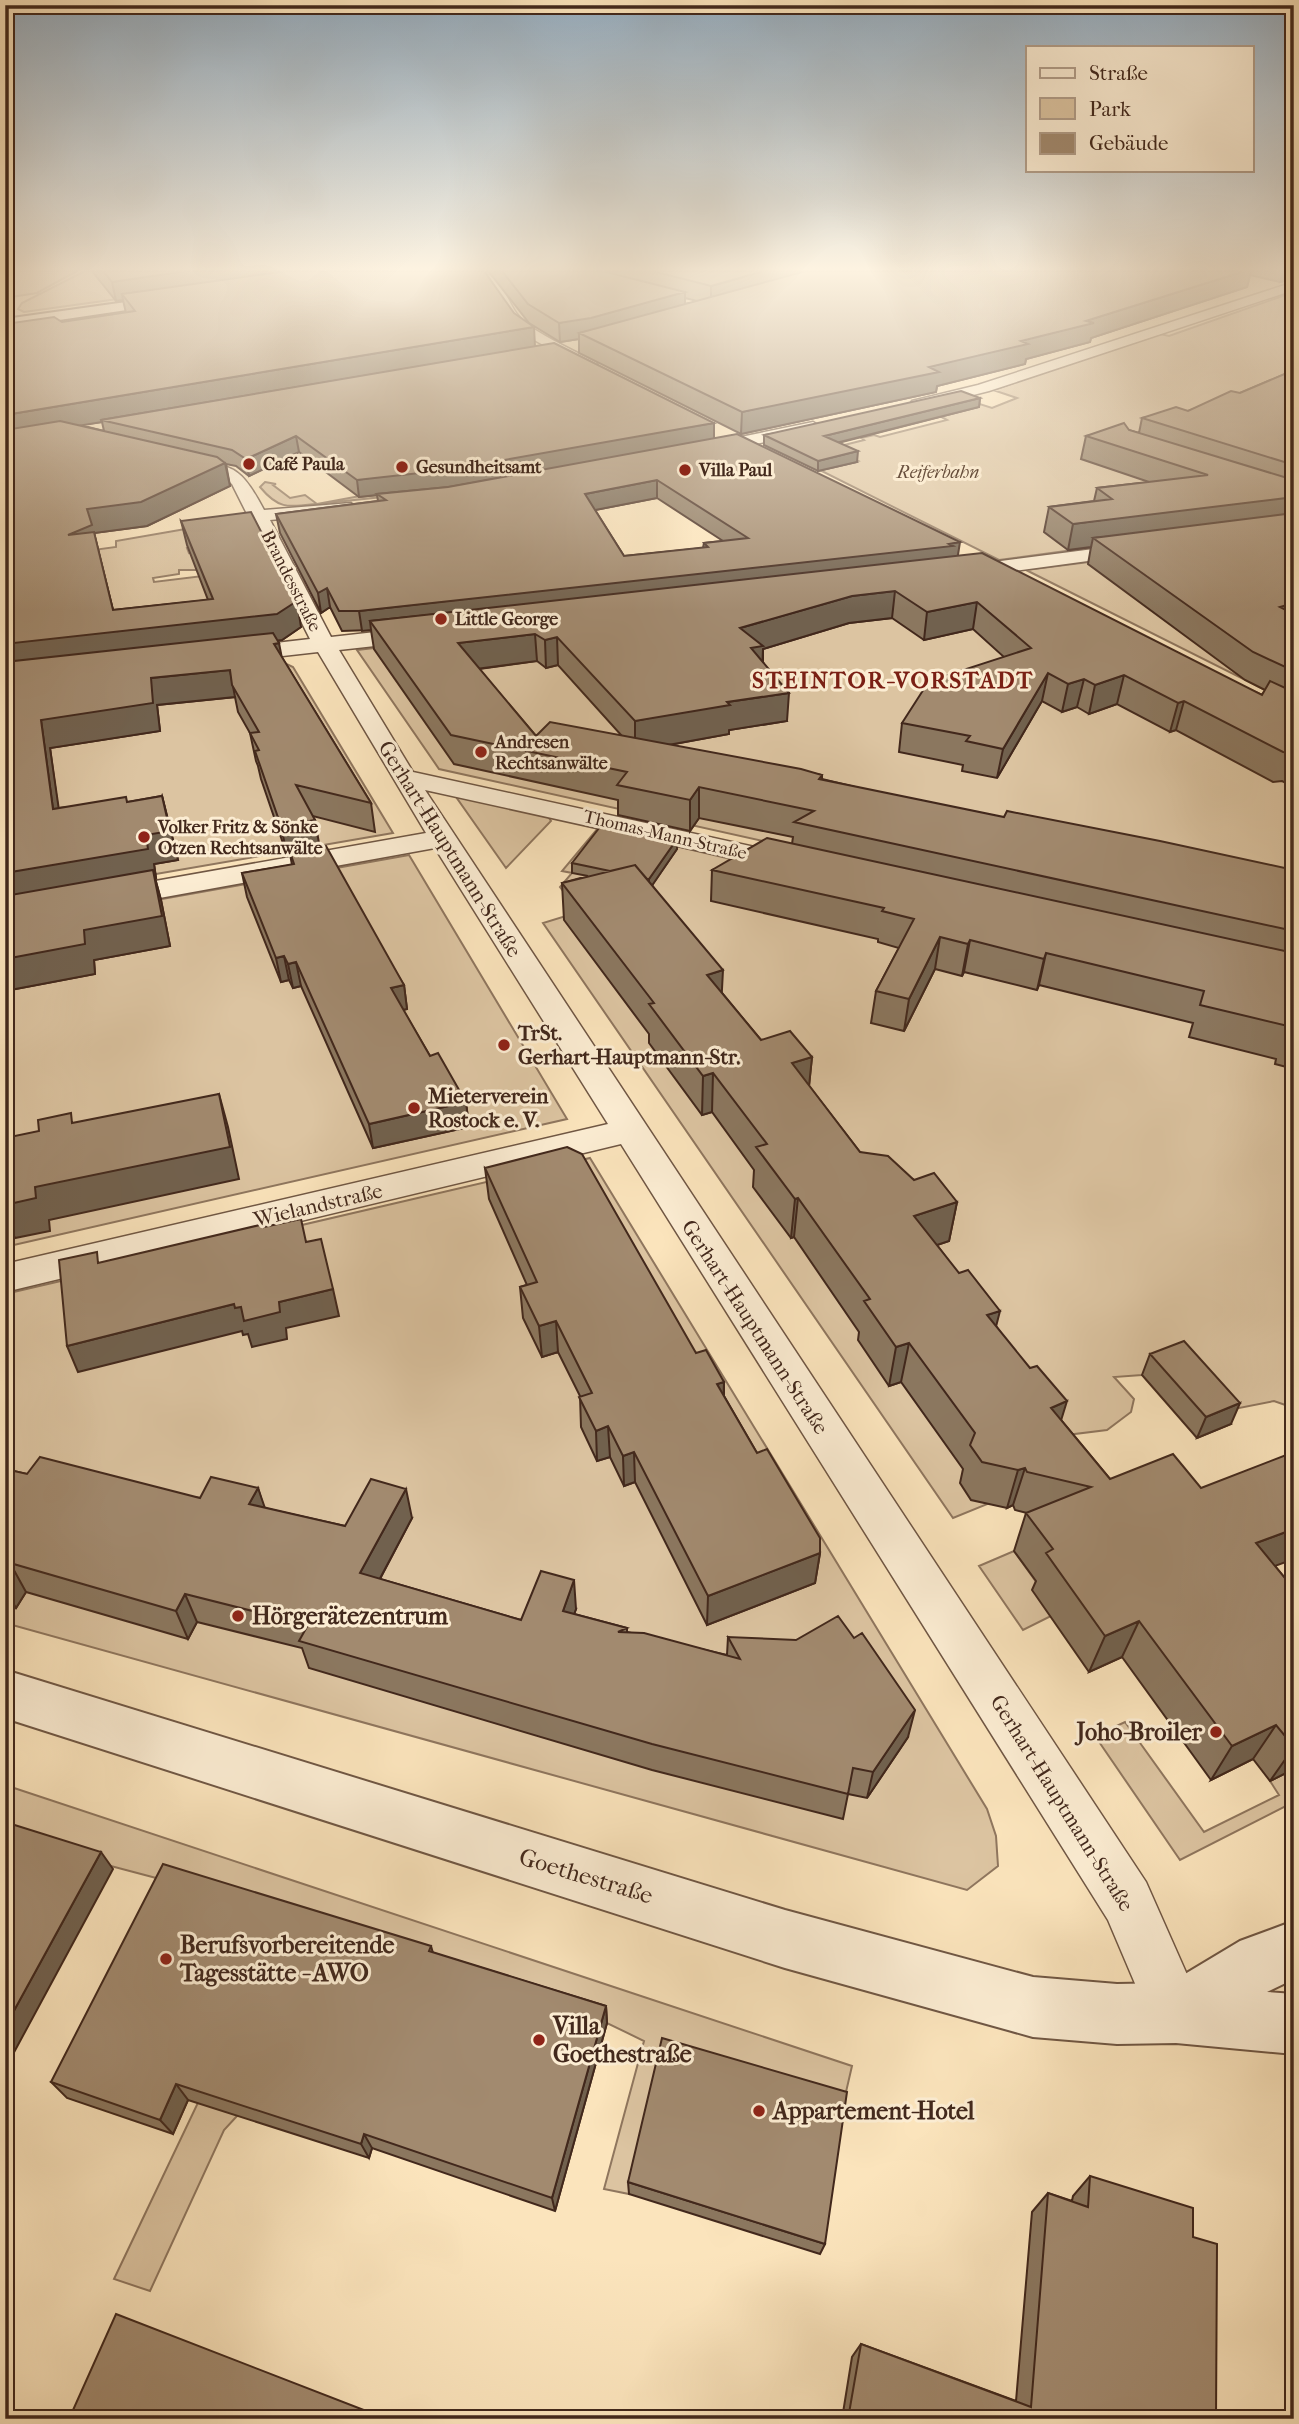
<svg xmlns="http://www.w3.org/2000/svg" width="1299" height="2424" viewBox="0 0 1299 2424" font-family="'IM FELL French Canon',serif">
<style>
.green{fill:#dcc4a1;stroke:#8f765e;stroke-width:2}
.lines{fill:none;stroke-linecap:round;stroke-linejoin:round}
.minor-casing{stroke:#705744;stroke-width:3}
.tertiary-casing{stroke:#705744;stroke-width:4}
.secondary-casing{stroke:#42281c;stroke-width:4}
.minor{fill:#fcedd3;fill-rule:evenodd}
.tertiary{fill:#fcedd3;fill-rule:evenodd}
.secondary{fill:#fcedd3;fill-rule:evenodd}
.wall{fill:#8b775f;stroke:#42281c;stroke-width:2;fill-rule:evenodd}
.shaded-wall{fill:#71614e;stroke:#42281c;stroke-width:2}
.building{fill:#a28a6f;stroke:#42281c;stroke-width:2;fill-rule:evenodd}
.poi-dot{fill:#8f2418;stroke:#fcedd3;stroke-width:2.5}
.labels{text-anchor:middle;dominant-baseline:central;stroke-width:6;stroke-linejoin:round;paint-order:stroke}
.far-poi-label{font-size:18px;font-weight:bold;fill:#42281c;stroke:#fcedd3;text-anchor:start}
.far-park-label{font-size:18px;font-style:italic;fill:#684f3d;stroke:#fcedd3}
.far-street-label{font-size:18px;fill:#42281c;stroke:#fcedd3}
.street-label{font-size:21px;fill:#42281c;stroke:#fcedd3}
.poi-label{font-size:21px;font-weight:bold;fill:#42281c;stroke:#fcedd3;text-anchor:start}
.far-district-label{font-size:23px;font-weight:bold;letter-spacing:2px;fill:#7a1f14;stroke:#fcedd3}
.near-poi-label{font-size:24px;font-weight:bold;fill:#42281c;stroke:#fcedd3;text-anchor:start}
.near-street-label{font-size:24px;fill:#42281c;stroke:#fcedd3}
</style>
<rect width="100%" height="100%" fill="#fbe4bc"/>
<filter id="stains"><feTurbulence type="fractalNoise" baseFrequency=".00286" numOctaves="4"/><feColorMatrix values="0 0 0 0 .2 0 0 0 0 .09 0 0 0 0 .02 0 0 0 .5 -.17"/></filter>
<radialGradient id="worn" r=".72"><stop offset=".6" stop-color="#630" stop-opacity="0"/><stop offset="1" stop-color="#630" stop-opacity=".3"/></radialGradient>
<path class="green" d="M5,271H77L37,293L5,298Z
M85,271H149L132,297L24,312L18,309L22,303Z
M1294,292V520L999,560L766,443L837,466L858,461L832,448L864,440L861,438L874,435L880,437L947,420L936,414L964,399L992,408L1017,398L993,390L1160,334L1169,336Z
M265,482L276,484L273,485L290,498L305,495L317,504L409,487L410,494L317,504H316C289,507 279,510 260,487Z
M197,527L195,546L187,548L189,553L200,551L196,570H179V574L153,578L154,582L211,575L234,599L5,647V562L116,547V541Z
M1294,536L1289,702L1026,570Z
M969,579L1294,729V959L439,769L357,650Z
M278,660L293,667L393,833L5,900V691Z
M454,794L547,815L551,821L506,868Z
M598,828L1294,990V1408L1274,1401L1219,1412L1176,1362L1142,1375L1114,1377L1134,1399L1131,1412L1107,1430L1067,1435L1061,1474L953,1518L543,923L579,912L560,887L572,873L562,871Z
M409,855L567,1119L5,1247V927Z
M590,1158L987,1809L996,1836L998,1866L967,1890L5,1623V1294Z
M1014,1551L1039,1586L1051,1616L1023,1630L979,1566Z
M1125,1722L1204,1832L1279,1795L1270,1781L1294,1769V1802L1180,1860L1095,1736Z
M5,1785L852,2066L843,2105L662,2053L629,2194L604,2189L644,2041L607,2023L237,2116L224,2130L150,2291L114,2279L285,1920L175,1883L5,1838Z"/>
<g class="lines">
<defs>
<path id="minor" d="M467,271C512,271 501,307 529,326C550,340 575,351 597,363V369H587L516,330L488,286Z
M1294,282V290L989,391L918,409L910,404L912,401L978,385Z
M813,422L821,427L819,431L702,455L693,450L702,445Z
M179,457C231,468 238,460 264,510L351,503L353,507L344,513L270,520L331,637L420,627L431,634L420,641L339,650L413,772L791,855L801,857L805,863L801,869L791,871L425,790L1146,1882L1204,2013L1196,2033L1176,2041L1156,2033L1108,1920L621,1144L5,1292V1264L608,1124L435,848L110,907L100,904L96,898L100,892L110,889L426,833L318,652L231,662L220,655L231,648L310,639L232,484L223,477L173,466L170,462Z
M1140,543L1147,545L1150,549L1147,553L962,578L952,572L962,566Z"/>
<path id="tertiary" d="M5,1670L785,1910L1033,1977L1117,1984L1170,1983L1240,1941L1294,1921V1979L1267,1992L1294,1994V2054L1176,2043L1117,2044L1033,2037L785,1968L5,1718Z"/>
<path id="secondary" d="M176,295L183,299L181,302L5,328V319Z"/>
</defs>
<use href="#minor" class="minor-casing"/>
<use href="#tertiary" class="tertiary-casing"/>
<use href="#secondary" class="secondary-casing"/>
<use href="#minor" class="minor"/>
<use href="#tertiary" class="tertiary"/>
<use href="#secondary" class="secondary"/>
</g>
<path class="wall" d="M92,271H484L535,346L714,438L958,556L1262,695L1265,690L1245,680L1088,564L1091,547L1068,550L1044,532L1049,507L1094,501L1097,488L1149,482L1081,459L1086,436L1129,430L1139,433L1142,418L1188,411L1240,393L1294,370V787L1282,781L1273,782L1176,730L1170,732L1117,704L1089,714L1077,707L1062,712L1042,701L997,778L962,771L963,765L899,752L902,723L1004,657L973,629L924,640L892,618L849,623L763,649V662L787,721L729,730V734L669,745L822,775V779L1294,893V1069L1275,1064L1276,1059L1189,1037L1193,1023L1039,985L1037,990L964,972L962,976L935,969L904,1031L871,1023L876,991L899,948L878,942V939L711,901L712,870L792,844L793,837L699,818L690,831L618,815V800L454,764L374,649L371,630L342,631L330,607L321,613L280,533L276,514L378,501L377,495L359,497L299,452L249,476L236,466L226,464L230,486L147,526L94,533L113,610L208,600L187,545L181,521L301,627L282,640H277L281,656L371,803L375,832L313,816L319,847L404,985L407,1009L403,1010L430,1056L466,1102L469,1127L373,1148L301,986L293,988L289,980L281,982L247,897L242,873L292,865L290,854L287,855L261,779L258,766L256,761L250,733L238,712L235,697L157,705L160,731L50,748L58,808L128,802L162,796L178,860L154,864L156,878H155L161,900L170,946L94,960L95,974L5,991V644L62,322L126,313L123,300L116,301ZM102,422L104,431L80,425ZM657,498L723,541L704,543L703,548L624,556L595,510ZM537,661L546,668L558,665L622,736H536L479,669Z
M484,271H1294V278L1280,282L1250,275L1247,287L1091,338L1090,342L1026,359L1025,364L937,386L936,392L741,434L579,353V339L560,342L529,323L489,272ZM685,298L697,301L685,304Z
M980,398L979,407L838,443L857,462L818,471L764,445V435Z
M677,839V849L652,885L722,993L761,1040L812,1057L809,1086L860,1152L957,1202L949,1241L937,1245L996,1326L1061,1420L1110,1479L1201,1488L1275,1566L1294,1589V1769L1270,1781L1253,1759L1211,1780L1122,1657L1089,1672L1032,1590L1036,1581L1014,1551L1026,1513H1027L1015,1510L1013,1505L1007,1508L971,1500L960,1483L963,1469L901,1382L889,1386L858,1340L859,1332L794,1237L791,1238L753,1187L754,1170L712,1112L702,1115L649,1043V1034L564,920L562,883L588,876L572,873V863Z
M485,1168L696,1353L724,1382V1396L757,1453L820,1553L815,1583L707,1625L635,1482L624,1486L610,1457L597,1461L581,1427L580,1396L558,1352L542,1357L523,1318L520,1287L527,1285L489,1199Z
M1150,1354L1231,1424L1197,1438L1142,1375Z
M5,1469L27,1474L200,1498L258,1488L264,1508L345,1526L412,1518L380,1579L521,1620L576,1609L574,1614L627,1628V1632L727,1655L728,1637L908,1737L867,1798L848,1794L843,1819L652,1770L309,1668L302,1648L197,1622L188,1639L26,1592L16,1608L5,1604Z
M431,1946L433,1953L606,2006L607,2023L555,2211L372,2148L369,2158L188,2100L173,2134L67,2098L51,2082Z
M1090,2176L1193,2237L1216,2419H842L852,2357L861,2344L1016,2401L1032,2212L1048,2193L1072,2201L1073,2196Z
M628,2182L825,2244L820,2254L629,2194Z"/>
<path class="shaded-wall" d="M187,271H319L122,294L123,300L116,301L112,282Z
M764,271H828L711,304V286Z
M1245,271H1251L1247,287L1091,338L1090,342L1026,359L1025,364L937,386L936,392L741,434L742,412L929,367L1021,341Z
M1283,271H1294V278L1280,282Z
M685,292V311L579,333V339L560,342L559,323Z
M534,327L535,347L101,420L102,422L5,438V415Z
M980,398L979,407L824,446V436Z
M714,423V440L449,487L377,494V495L359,497L357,480Z
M296,436L299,452L249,476L246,459Z
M858,451L857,462L818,471V461Z
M225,463L230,486L147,526L94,533L118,631L297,601L301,627L282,640L5,671V644L68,535L87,509Z
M657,480V498L585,512V494Z
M1294,493V521L1093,538L1091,547L1068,550L1073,524Z
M960,542L957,561L370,621L371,630L362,631L359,611Z
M327,588L330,607L321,613L318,593Z
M895,591L892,618L849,623L763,649L762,674L740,628L852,596Z
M977,602L973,629L924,640L927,612Z
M1294,603V627L1280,607Z
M535,634L537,661L461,671L458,643Z
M557,637L558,665L546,668L545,640Z
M279,643L284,669L274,644Z
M230,670L235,697L157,705L160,731L50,748L63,838L53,809L41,720L151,678Z
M1048,673L1042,701L997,778L1003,749Z
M1124,675L1117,704L1089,714L1095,685Z
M1084,679L1077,707L1062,712L1068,684Z
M789,693L787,721L729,730V734L635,751V721L727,702Z
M1184,701L1176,730L1170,732L1178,703Z
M699,787V818L690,831V800Z
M162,796L178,860L154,864L156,878H155L161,900L170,946L94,960L95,974L5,991V873L146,835Z
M315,820L320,849L287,855L281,826Z
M677,839V849L649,890V879Z
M940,937L935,969L904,1031L909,999Z
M970,940L964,972L962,976L968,944Z
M1046,953L1039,985L1037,990L1044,959Z
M284,956L289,980L281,982L276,958Z
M296,962L301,986L293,988L288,964Z
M723,970L721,1008L707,975Z
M404,985L407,1009L394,1012L391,988Z
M812,1057L808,1096L792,1063Z
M713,1073L712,1112L702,1115L703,1076Z
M219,1094L228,1127L239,1179L49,1220L50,1231L15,1238L11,1230L5,1231V1205L35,1187Z
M466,1102L469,1127L373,1148L369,1124Z
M798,1198L794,1237L791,1238L795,1199Z
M957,1202L949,1241L907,1255L914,1216Z
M333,1289L339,1316L286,1328L287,1339L252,1347L248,1334L243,1335L242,1331L78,1372L67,1346L234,1304L241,1307L279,1302Z
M1000,1311L990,1350L987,1315Z
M556,1321L558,1352L542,1357L539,1326Z
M909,1343L901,1382L889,1386L896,1347Z
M724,1382L723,1413L717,1384Z
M1067,1401L1055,1440L1051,1408Z
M1240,1403L1231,1424L1197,1438L1206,1417Z
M608,1426L610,1457L597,1461L596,1431Z
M634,1452L635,1482L624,1486L623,1456Z
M1025,1468L1013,1505L1007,1508L1018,1470Z
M258,1488L268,1517L249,1504Z
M406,1489L412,1518L368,1601L360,1573Z
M1294,1529V1559L1236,1580L1256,1543Z
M820,1553L815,1583L707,1625L708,1596Z
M10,1563L26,1592L16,1608L5,1589V1570Z
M574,1580L576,1609L565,1639L563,1611Z
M185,1594L197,1622L188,1639L176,1611Z
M1139,1621L1122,1657L1089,1672L1105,1636Z
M915,1710L908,1737L867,1798L873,1772Z
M1276,1725L1253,1759L1211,1780L1232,1746Z
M1294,1747V1769L1270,1781Z
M101,1852L113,1869L5,2069V2027Z
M606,2006L607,2023L555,2211L552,2198Z
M176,2084L188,2100L173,2134L160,2120Z
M364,2134L372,2148L369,2158L361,2144Z"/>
<path class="building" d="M103,271H187L112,282Z
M286,271H484L514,313L534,327L5,415V324L54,317L62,322L135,311L122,294Z
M502,271H602L685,292L591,318L559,323L528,304Z
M652,271H764L711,286Z
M806,271H1245L1086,321L1094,323L1021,341L1028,344L929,367L939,372L742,412L579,333Z
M554,343L714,423L447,470L357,480L296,436L246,459L232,450L101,420Z
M1294,370V465L1142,418L1176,407L1188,411L1231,391L1240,393Z
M961,391L980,398L824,436L858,451L818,461L764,435Z
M60,421L217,457L225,463L141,502L87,509L92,525L68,535L94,532L113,610L213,599L181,521L251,512L297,601L277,614L5,644V430Z
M1124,423L1129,430L1294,480V493L1291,495H1294V497L1073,524L1049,507L1112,499L1097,488L1208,475L1086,436Z
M737,434L960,542L949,544L953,546L359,611H339L327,588L318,593L276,514L386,500L377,494L448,487ZM657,480L748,538L704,543L708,547L624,556L585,494Z
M1294,513V603L1280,607L1294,614V671L1253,652L1093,538Z
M982,553L1262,695L1270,681L1294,692V753L1283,752L1184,701L1178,703L1124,675L1095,685L1084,679L1068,684L1048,673L1003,749L966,741L970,736L902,723L929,681L1031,648L977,602L927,612L895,591L852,596L740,628L763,646L751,648L789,693L727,702L730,705L635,721L557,637L545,640L535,634L458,643L536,736L550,722L801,769L822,775L819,779L1004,817L1007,811L1160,841L1294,870V877L1290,892L1294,893V931L794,822L814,811L699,787L690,800L617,785L627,772L451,735L370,621Z
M273,633L279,643L274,644L371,803L296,785L315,820L281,826L255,751L259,750L250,733L259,732L232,685L230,670L151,678L153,703L41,720L53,809L126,797L127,802L162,796L170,831L146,835L148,849L5,873V662Z
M603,823L677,839L649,879H647L635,865L610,871L572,863Z
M767,838L1294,953V1033L1287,1032L1288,1026L1200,1005L1204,991L1046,953L1044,959L970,940L968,944L940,937L909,999L876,991L914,919L882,911L884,908L712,870Z
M326,846L404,985L391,988L430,1056L438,1053L466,1102L369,1124L296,962L288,964L284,956L276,958L242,873L294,864L290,852Z
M635,865L723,970L707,975L761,1040L790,1031L812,1057L792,1063L860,1152L888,1156L914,1180L934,1173L957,1202L914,1216L959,1273L968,1270L1000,1311L987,1315L1030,1368L1037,1366L1067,1401L1051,1408L1110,1479L1173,1454L1201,1488L1294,1452V1529L1256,1543L1294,1589V1747L1276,1725L1232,1746L1139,1621L1105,1636L1046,1553L1053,1549L1026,1513L1091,1487L1027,1472L1025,1468L1018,1470L982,1462L970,1445L975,1433L909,1343L896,1347L864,1301L870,1299L798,1198L795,1199L756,1147L767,1144L713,1073L703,1076L649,1004L654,1003L562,883Z
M153,870L162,916L84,930L85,944L5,959V896Z
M219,1094L230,1147L35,1187L36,1198L5,1205V1138L39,1131L38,1120L71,1113L72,1123Z
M567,1147L582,1154L696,1353L706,1350L724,1382L717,1384L757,1453L767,1449L820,1538V1553L708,1596L634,1452L623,1456L608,1426L596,1431L579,1397L592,1393L556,1321L539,1326L520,1287L537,1282L485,1168Z
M301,1219L306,1242L321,1239L333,1289L279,1302L280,1312L244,1321L241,1307L235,1308L234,1304L67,1346L59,1260L97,1252L98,1263L264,1224V1227Z
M1184,1341L1240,1403L1206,1417L1150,1354Z
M40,1457L200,1498L211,1477L258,1488L249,1504L345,1526L371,1479L406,1489L360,1573L521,1620L541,1571L574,1580L563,1611L627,1628L618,1632L644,1633L740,1659L728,1637L796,1640L838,1616L854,1638L862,1633L915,1710L873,1772L853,1768L848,1794L652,1744L299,1641L308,1625L185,1594L176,1611L10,1563L5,1570V1469L27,1474Z
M5,1822L101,1852L5,2027Z
M163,1864L431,1946L429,1951L606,2006L552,2198L364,2134L361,2144L176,2084L160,2120L51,2082Z
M662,2038L847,2092L825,2244L628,2182Z
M1090,2176L1193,2208V2237L1217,2244L1216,2419H848L861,2344L1031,2407L1048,2193L1088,2207Z
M116,2314L387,2419H69Z"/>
<linearGradient id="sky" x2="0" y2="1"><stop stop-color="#96aec1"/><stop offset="0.44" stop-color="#fdf3e1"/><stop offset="1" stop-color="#fdf3e1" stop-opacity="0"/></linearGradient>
<rect width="1299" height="611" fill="url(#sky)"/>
<g class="poi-dot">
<circle cx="249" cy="464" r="7"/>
<circle cx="402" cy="467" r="7"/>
<circle cx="685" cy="470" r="7"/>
<circle cx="441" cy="619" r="7"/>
<circle cx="481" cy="752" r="7"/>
<circle cx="144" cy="837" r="7"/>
<circle cx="504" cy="1045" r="7"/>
<circle cx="414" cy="1108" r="7"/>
<circle cx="238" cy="1616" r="7"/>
<circle cx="1216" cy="1732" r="7"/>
<circle cx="166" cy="1959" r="7"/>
<circle cx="539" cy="2040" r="7"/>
<circle cx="759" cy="2111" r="7"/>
</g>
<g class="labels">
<g class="far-poi-label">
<text x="263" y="464">Café Paula</text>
<text x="416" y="467">Gesundheitsamt</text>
<text x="699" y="470">Villa Paul</text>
<text x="455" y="619">Little George</text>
<text x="495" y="742">Andresen<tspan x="495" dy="21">Rechtsanwälte</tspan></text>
<text x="158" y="827">Volker Fritz &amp; Sönke<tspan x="158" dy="21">Otzen Rechtsanwälte</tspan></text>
</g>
<g class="far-park-label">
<text x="938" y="472">Reiferbahn</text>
</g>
<g class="far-street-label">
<text transform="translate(291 581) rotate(63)">Brandesstraße</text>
<text transform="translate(665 835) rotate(13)">Thomas-Mann-Straße</text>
</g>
<g class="street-label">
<text transform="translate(450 849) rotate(58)">Gerhart-Hauptmann-Straße</text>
<text transform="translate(318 1205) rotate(-13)">Wielandstraße</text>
<text transform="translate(755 1327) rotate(57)">Gerhart-Hauptmann-Straße</text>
<text transform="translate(1062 1803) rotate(58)">Gerhart-Hauptmann-Straße</text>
</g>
<g class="poi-label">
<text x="518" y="1033">TrSt.<tspan x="518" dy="24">Gerhart-Hauptmann-Str.</tspan></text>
<text x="428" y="1096">Mieterverein<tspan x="428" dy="24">Rostock e. V.</tspan></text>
</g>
<g class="far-district-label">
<text x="893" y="680">STEINTOR-VORSTADT</text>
</g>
<g class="near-poi-label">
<text x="252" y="1616">Hörgerätezentrum</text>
<text x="1202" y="1732" text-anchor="end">Joho-Broiler</text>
<text x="180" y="1945">Berufsvorbereitende<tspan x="180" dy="28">Tagesstätte - AWO</tspan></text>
<text x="553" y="2026">Villa<tspan x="553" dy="28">Goethestraße</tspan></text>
<text x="773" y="2111">Appartement-Hotel</text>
</g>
<g class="near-street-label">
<text transform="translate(586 1876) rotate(17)">Goethestraße</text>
</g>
</g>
<rect width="1299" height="2424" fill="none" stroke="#fbe4bc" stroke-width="28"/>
<rect x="7" y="7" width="1285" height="2410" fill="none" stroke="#42281c" stroke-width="3.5"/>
<rect x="14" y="14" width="1271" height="2396" fill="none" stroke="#42281c" stroke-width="2"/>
<rect x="1026" y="46" width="228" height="126" fill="#fcedd3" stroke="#b29e8a" stroke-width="2"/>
<rect x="1040" y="68" width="35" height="10" fill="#fcedd3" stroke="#b29e8a" stroke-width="2"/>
<text x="1089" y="80" font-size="21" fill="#42281c">Straße</text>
<rect x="1040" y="98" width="35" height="21" fill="#dcc4a1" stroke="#b29e8a" stroke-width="2"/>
<text x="1089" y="116" font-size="21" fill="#42281c">Park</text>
<rect x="1040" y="133" width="35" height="21" fill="#a28a6f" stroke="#b29e8a" stroke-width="2"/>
<text x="1089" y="150" font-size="21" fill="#42281c">Gebäude</text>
<rect width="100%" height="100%" filter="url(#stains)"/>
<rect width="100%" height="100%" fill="url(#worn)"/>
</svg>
